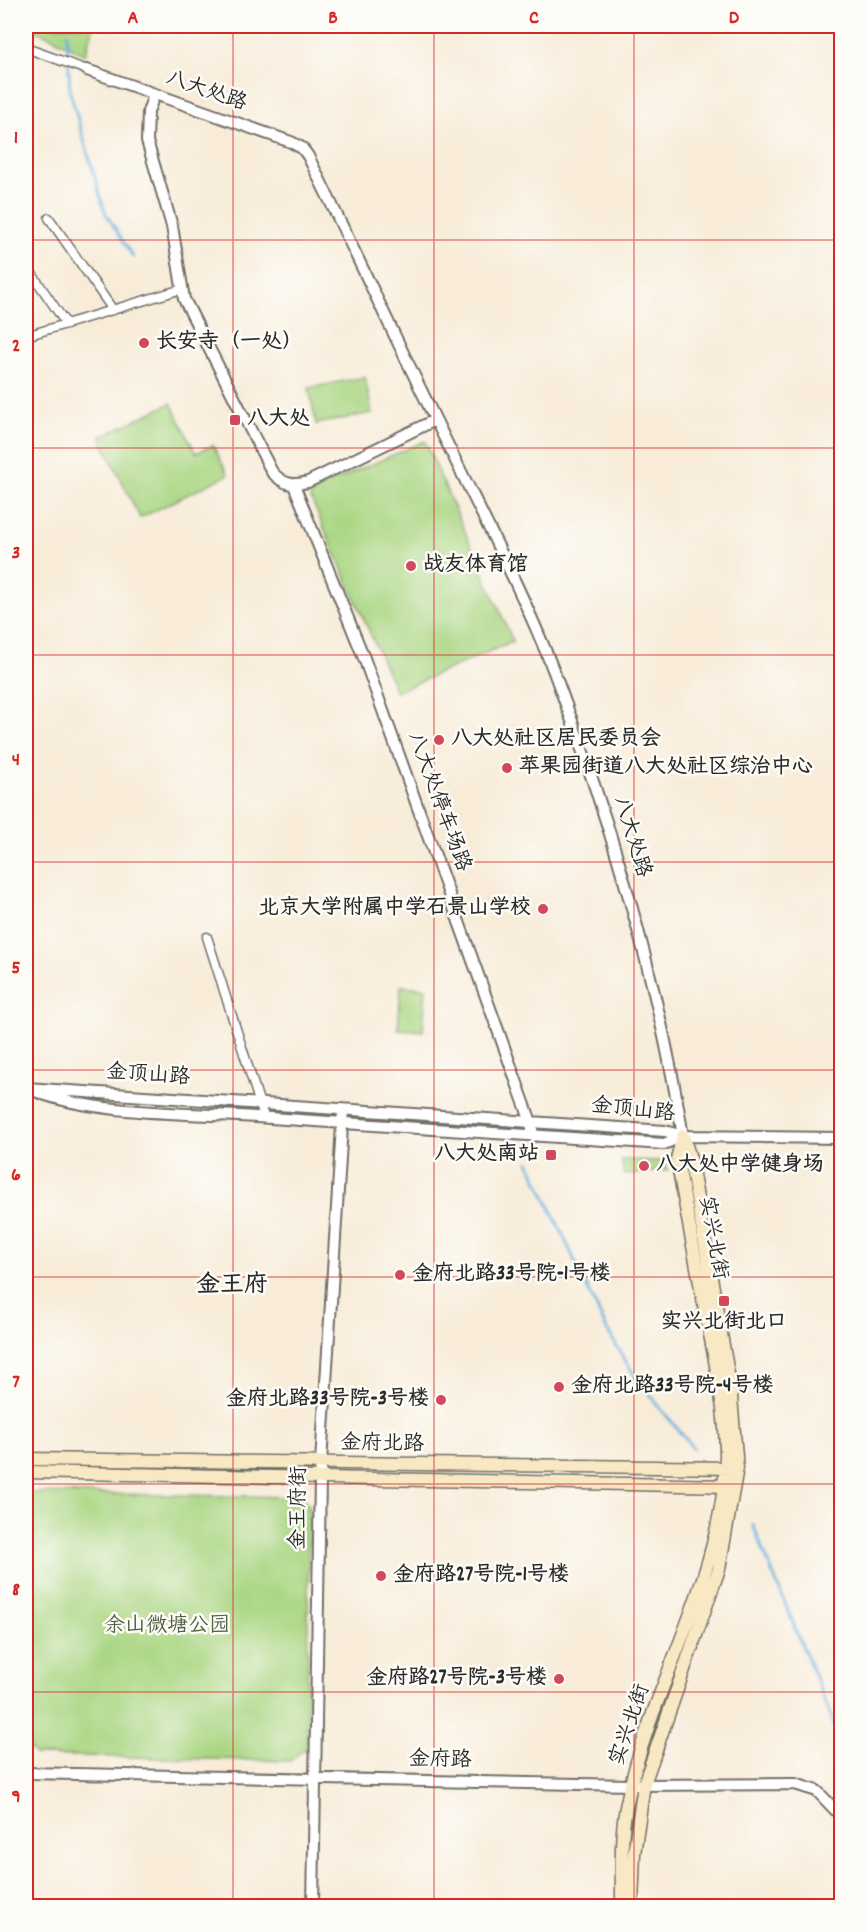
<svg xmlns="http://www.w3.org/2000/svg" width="867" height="1932" viewBox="0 0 867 1932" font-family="Dekko,'LXGW WenKai TC',sans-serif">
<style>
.green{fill:#a9d581;stroke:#6a8056;stroke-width:1.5}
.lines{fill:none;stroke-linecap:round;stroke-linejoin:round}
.stream{stroke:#64afdc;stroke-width:3}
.minor-casing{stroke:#736f68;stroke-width:11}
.tertiary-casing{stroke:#736f68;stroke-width:14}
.secondary-casing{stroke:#736f68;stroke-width:15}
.minor{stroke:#fff;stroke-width:8}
.tertiary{stroke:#fff;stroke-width:10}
.secondary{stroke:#f8e8c3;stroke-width:12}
.grid{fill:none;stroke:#d62828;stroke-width:1.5;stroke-opacity:0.55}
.poi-dot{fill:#d1495b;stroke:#fdfcf7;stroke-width:2}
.labels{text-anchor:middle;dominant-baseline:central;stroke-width:5;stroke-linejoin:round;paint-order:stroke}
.street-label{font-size:21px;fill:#2b2b2b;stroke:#fdfcf7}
.poi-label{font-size:21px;font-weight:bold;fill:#2b2b2b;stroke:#fdfcf7;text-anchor:start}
.park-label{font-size:21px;fill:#515e45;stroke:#fdfcf7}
.quarter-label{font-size:24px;font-weight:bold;fill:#2b2b2b;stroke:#fdfcf7}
.neatline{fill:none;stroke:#d62828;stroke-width:2}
.grid-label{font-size:20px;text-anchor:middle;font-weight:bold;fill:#d62828}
</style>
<rect width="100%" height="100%" fill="#fdfcf7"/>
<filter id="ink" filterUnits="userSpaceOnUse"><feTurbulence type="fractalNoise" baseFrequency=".0167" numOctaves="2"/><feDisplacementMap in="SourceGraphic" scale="12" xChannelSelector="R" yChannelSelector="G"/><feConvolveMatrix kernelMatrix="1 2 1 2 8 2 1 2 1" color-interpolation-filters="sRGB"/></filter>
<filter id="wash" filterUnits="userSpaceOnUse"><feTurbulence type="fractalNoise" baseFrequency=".008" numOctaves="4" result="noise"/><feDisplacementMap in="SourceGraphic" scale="24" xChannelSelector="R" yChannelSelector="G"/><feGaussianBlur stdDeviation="1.35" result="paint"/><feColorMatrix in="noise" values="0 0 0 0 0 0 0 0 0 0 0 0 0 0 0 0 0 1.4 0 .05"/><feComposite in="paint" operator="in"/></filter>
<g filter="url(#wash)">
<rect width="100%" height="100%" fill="#f8ecd9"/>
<path class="green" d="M26,26H94L85,55L49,36L26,28Z
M365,377L372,413L316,424L309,388Z
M171,403L196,453L213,445L228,475L140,518L100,437Z
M425,441L513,641L396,692L308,492Z
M401,986L426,988L423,1031L398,1029Z
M621,1160L665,1161L668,1170L624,1175Z
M33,1493L300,1497L309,1505L307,1747L290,1761L35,1755L26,1744V1499Z"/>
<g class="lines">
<path class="stream" d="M67,34L70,92L105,212L133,257
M529,1162L607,1330L636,1378L693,1448
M753,1525L842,1743"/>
</g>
</g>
<g filter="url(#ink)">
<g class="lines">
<defs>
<path id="minor" d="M26,48L87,70
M49,218L113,310
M26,265L67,325
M26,336L182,289
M207,937L264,1117"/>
<path id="tertiary" d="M87,70L291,142L302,148L308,156C354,249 398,344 444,437C482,515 523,592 554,672C611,823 657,977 683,1136
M154,95L148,112L147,141L172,226L184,299L272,472C284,485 292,486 308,482L435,420
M294,485L364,658L531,1122L533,1136
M26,1088L665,1131L683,1136L842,1138
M35,1091C93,1115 192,1113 256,1117C392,1126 528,1136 664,1144L683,1136
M26,1773L632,1785L795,1784L817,1791L842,1817
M313,1906L320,1479L343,1110"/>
<path id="secondary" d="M26,1459L732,1468
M26,1472L731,1486
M622,1906C622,1873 620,1840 626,1807C647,1697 711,1599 724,1486C731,1432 718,1376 708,1324C697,1269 687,1214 677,1159L683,1136
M632,1906L634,1854L644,1784L719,1569L737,1468L730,1385L690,1158L683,1136"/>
</defs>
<use href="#minor" class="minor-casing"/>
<use href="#tertiary" class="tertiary-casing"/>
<use href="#secondary" class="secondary-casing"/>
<use href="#minor" class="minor"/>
<use href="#tertiary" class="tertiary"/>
<use href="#secondary" class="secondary"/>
</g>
</g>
<path class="grid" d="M233,26V1906M434,26V1906M634,26V1906M26,240H842M26,448H842M26,655H842M26,862H842M26,1070H842M26,1277H842M26,1484H842M26,1692H842"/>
<g class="poi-dot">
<circle cx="144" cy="343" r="6"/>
<rect x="229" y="414" width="12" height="12" rx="3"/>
<circle cx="411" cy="566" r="6"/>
<circle cx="439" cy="740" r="6"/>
<circle cx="507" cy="768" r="6"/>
<circle cx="543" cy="909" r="6"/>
<rect x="545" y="1149" width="12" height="12" rx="3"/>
<circle cx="644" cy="1166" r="6"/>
<circle cx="400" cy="1275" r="6"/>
<rect x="718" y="1295" width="12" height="12" rx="3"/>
<circle cx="559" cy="1387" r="6"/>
<circle cx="441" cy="1400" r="6"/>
<circle cx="381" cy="1576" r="6"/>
<circle cx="559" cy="1679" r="6"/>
</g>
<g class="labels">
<g class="street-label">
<text transform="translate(206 92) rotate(19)">八大处路</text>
<text transform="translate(438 802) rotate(70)">八大处停车场路</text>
<text transform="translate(631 837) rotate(73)">八大处路</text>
<text transform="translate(148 1076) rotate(4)">金顶山路</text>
<text transform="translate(633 1111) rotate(6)">金顶山路</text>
<text transform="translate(712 1238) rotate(80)">实兴北街</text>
<text transform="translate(382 1445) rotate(1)">金府北路</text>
<text transform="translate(300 1508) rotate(-89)">金王府街</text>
<text transform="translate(631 1725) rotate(-71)">实兴北街</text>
<text transform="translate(440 1761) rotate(1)">金府路</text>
</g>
<g class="poi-label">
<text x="156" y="343">长安寺（一处）</text>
<text x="247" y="420">八大处</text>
<text x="423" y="566">战友体育馆</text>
<text x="451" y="740">八大处社区居民委员会</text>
<text x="519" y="768">苹果园街道八大处社区综治中心</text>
<text x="531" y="909" text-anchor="end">北京大学附属中学石景山学校</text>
<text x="539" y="1155" text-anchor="end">八大处南站</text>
<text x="656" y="1166">八大处中学健身场</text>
<text x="412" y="1275">金府北路33号院-1号楼</text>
<text x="724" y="1323" text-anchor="middle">实兴北街北口</text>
<text x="571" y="1387">金府北路33号院-4号楼</text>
<text x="429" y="1400" text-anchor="end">金府北路33号院-3号楼</text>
<text x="393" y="1576">金府路27号院-1号楼</text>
<text x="547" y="1679" text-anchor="end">金府路27号院-3号楼</text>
</g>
<g class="park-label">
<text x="167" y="1627">余山微塘公园</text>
</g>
<g class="quarter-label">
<text x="232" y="1286">金王府</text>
</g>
</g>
<rect width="867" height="1932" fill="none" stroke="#fdfcf7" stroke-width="66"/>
<rect x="33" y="33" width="801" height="1866" class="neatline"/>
<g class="grid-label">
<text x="133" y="23">A</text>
<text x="333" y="23">B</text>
<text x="534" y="23">C</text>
<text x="734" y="23">D</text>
<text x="16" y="143">1</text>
<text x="16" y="351">2</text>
<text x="16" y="558">3</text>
<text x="16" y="765">4</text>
<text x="16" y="973">5</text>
<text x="16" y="1180">6</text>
<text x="16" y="1387">7</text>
<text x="16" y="1595">8</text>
<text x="16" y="1802">9</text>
</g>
</svg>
